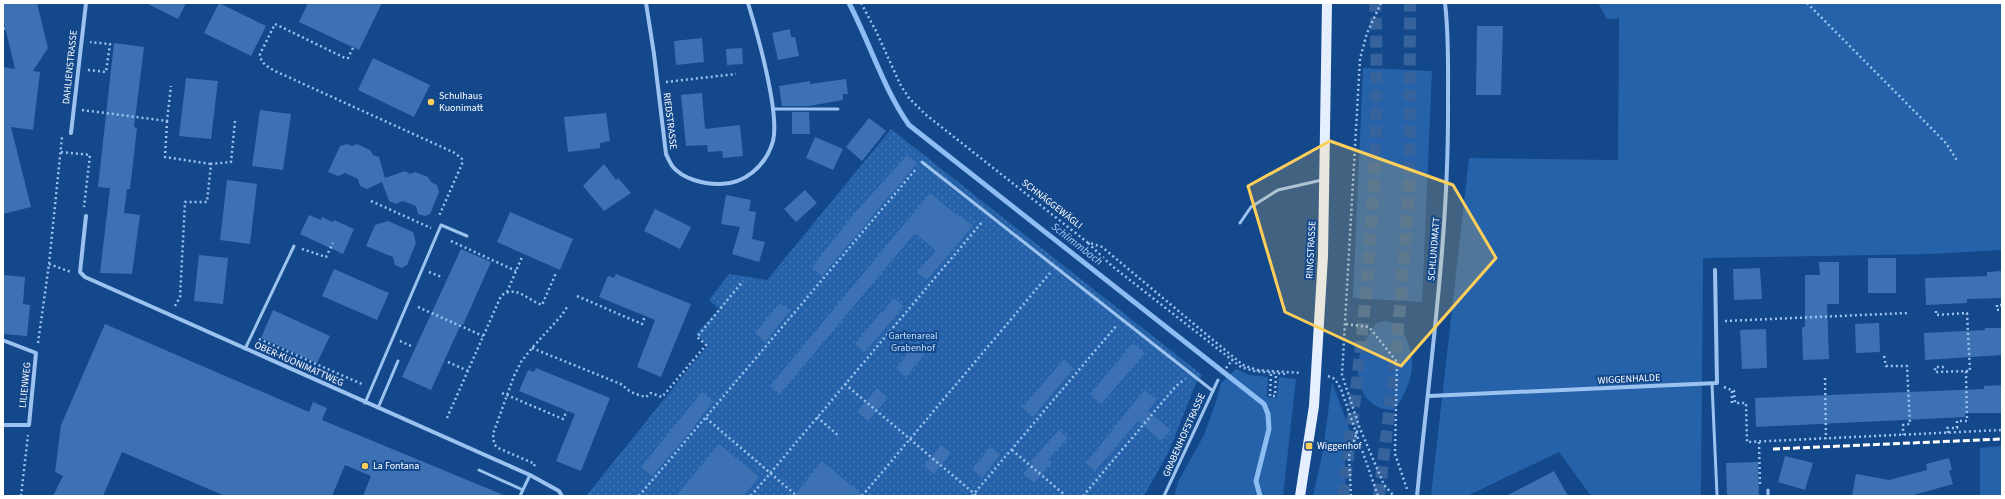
<svg xmlns="http://www.w3.org/2000/svg" width="2005" height="499" viewBox="0 0 2005 499" font-family="'Source Sans 3',sans-serif">
<style>
.green{fill:#2562aa}
.garden{fill:url(#garden-dots)}
.lines{fill:none;stroke-linecap:round;stroke-linejoin:round}
.stream{stroke:#8dbdf3;stroke-width:5}
.building{fill:#3c72b4}
.motorway-tunnel{stroke:#36639c;stroke-width:12;stroke-dasharray:12 6;stroke-linecap:butt}
.path{stroke:#9cc2f0;stroke-width:2.5;stroke-dasharray:2 3;stroke-linecap:butt}
.service{stroke:#9cc2f0;stroke-width:3}
.minor{stroke:#9cc2f0;stroke-width:4}
.primary{stroke:#e5efff;stroke-width:10}
.rail{stroke:#fff;stroke-width:3;stroke-dasharray:7 3;stroke-linecap:butt}
.marked{fill:#ffcf5b;fill-opacity:0.2;stroke:#ffcf5b;stroke-width:3;stroke-linejoin:round}
.poi-dot{fill:#ffcf5b;stroke:#13488b;stroke-width:1.5}
.labels{text-anchor:middle;dominant-baseline:central;stroke-width:4;stroke-linejoin:round;paint-order:stroke}
.street-label{font-size:10px;fill:#fff;stroke:#13488b}
.poi-label{font-size:10px;fill:#fff;stroke:#13488b;text-anchor:start}
.park-label{font-size:10px;fill:#c2dcfc;stroke:#13488b}
.water-label{font-size:11px;font-style:italic;fill:#a7ccf7;stroke:#13488b}
</style>
<defs>
<pattern id="garden-dots" width="8" height="8" patternUnits="userSpaceOnUse"><rect width="8" height="8" fill="#2562aa"/><path d="M2 2h.1M6 6h.1" fill="none" stroke="#467ab7" stroke-width="1.8" stroke-linecap="round"/></pattern>
</defs>
<rect width="100%" height="100%" fill="#13488b"/>
<path class="green" d="M1598,3H2002V250L1932,254L1703,258L1701,496H1591L1559,452L1467,496H1431L1469,158L1618,160L1619,18L1607,19Z
M1363,68L1432,71L1422,302L1353,298Z
M1387,321L1400,325C1413,350 1417,366 1405,392C1401,399 1399,405 1393,410C1361,410 1353,377 1361,350C1364,341 1371,332 1376,323Z
M1236,369L1249,375L1268,377L1267,397L1277,398L1279,377L1296,379L1283,496H1174L1179,480L1204,435L1216,402L1221,383Z
M1332,382L1352,436L1345,457L1346,496H1313L1323,451Z
M2002,446V496H1980V448Z"/>
<path class="garden" d="M891,129L1202,375L1196,383L1169,451L1144,496H586L707,346L696,334L719,309L709,300L729,274L767,280Z"/>
<g class="lines">
<path class="stream" d="M849,3C870,43 883,88 909,125L1264,404L1268,414L1269,429L1256,481L1260,496"/>
</g>
<path class="building" d="M3,3H37L48,48L33,71L40,72L33,130L11,127L31,207L3,214V67L15,69L3,19Z
M146,3H186L178,19Z
M219,3L266,26L251,56L204,33Z
M308,3H382L359,50L299,22Z
M1477,26H1503L1501,95H1476Z
M790,29L791,37H795L799,56L778,60L772,33Z
M702,38L704,62L676,65L674,41Z
M114,43L144,47L134,127L137,128L130,189H127L124,213L140,215L132,274L100,273L110,188L98,187Z
M742,48L743,64L727,65L726,49Z
M373,58L430,85L414,117L358,90Z
M186,78L218,81L211,139L179,136Z
M846,79L848,94H843V100L809,106H782L779,86L810,81V84Z
M702,93L705,129L740,125L743,156L723,158L722,151L708,152L707,145L686,146L681,95Z
M260,110L291,114L283,170L252,166Z
M792,112H809L810,134H792Z
M606,113L610,141L600,143V148L568,152L564,117Z
M869,118L886,131L862,161L846,147Z
M815,137L843,149L833,170L806,158Z
M347,144L352,146L357,144L370,150L373,155L379,157L385,178L405,171L410,174L415,172L428,177L431,182L437,185L439,192L430,214L425,216L418,214L416,206L403,201L396,204L389,201L382,182L367,189L360,186L358,179L345,173L338,176L328,172L340,146Z
M907,155L917,163L822,276L812,267L854,214Z
M604,164L616,180L618,178L631,193L604,211L583,186Z
M227,180L257,184L250,244L220,240Z
M805,190L817,203L796,222L784,209Z
M930,193L959,217L961,216L973,226L927,280L917,272L936,251L915,233L780,394L770,386Z
M726,195L751,200L749,211L756,212L752,239L765,242L759,262L732,254L740,227L721,224Z
M655,209L691,227L680,249L644,231Z
M510,212L573,239L560,270L497,242Z
M309,215L321,220L322,217L333,222L334,220L354,229L343,254L300,234Z
M388,221L413,232L416,243L407,265L402,268L395,265L393,257L366,246L375,225Z
M461,249L491,262L463,325L461,324L431,390L402,377Z
M199,255L228,258L223,304L194,301Z
M1868,258H1896V293H1868Z
M1819,262H1839V304H1827L1829,359L1803,360L1802,327H1805V275H1820Z
M1760,268L1762,299L1734,300L1733,269Z
M334,269L389,293L377,320L322,296Z
M2002,271V298L1967,299V303L1926,305L1925,278L1987,276V272Z
M616,274L691,304L661,377L637,367L655,320L599,297L608,276L614,278Z
M3,275L25,277L23,304L30,305L27,336L3,334Z
M894,298L904,306L865,352L855,344L881,312L882,313Z
M780,303L790,311L765,342L755,333Z
M273,310L330,336L317,363L261,338Z
M1879,323L1880,352L1856,353L1855,324Z
M105,324L309,412L313,402L327,408L322,420L506,496H363L371,476L345,465L332,496H225L122,452L103,496H53L63,476L55,472L61,425Z
M1985,328H2002V355L1925,360L1924,333L1985,330Z
M1766,329L1767,368L1742,369L1740,330Z
M1133,343L1145,353L1101,404L1090,394Z
M914,346L925,354L906,377L896,368Z
M1064,359L1074,368L1033,417L1022,408Z
M536,368L610,398L581,471L556,461L575,414L519,391L528,370L534,372Z
M2002,385V413H1965V417L1756,427L1755,398L1984,389V386Z
M877,388L888,398L868,421L857,412Z
M1144,390L1157,399L1148,411L1171,430L1161,441L1138,421L1095,471L1086,463Z
M702,392L713,401L690,432L652,476L641,467Z
M1059,430L1068,438L1048,459L1052,462L1034,483L1023,474L1033,462L1031,461Z
M719,444L759,477L744,496H676Z
M941,445L951,453L934,474L924,466Z
M990,447L1000,455L982,478L972,469Z
M1785,456L1813,463L1805,490L1778,482Z
M1949,458L1952,470L1949,471L1953,484L1910,496H1852L1856,474L1889,480L1927,470L1926,464Z
M822,461L864,496H794Z
M1758,462L1759,496H1727L1726,463Z
M1554,471L1568,496H1506Z"/>
<g class="lines">
<path class="motorway-tunnel" d="M1343,496C1364,335 1382,165 1375,3
M1379,496L1396,356L1409,192L1410,3"/>
<path class="path" d="M861,3L876,31L901,86L909,98L925,114L1087,242L1102,247L1243,365L1257,370L1301,373
M1381,3L1367,33L1360,59L1342,375L1359,426L1384,485L1394,496
M1807,3L1946,143L1958,162
M3,29L5,28
M353,48L348,58H345L275,24L260,54C260,63 268,67 275,71L455,153L462,159V164L439,216
M88,70L106,72L110,44L90,42
M666,82L736,74
M82,110L167,121L171,86
M167,121L165,157L211,164
M61,152L90,155L84,207
M371,201L431,228
M451,241L516,271
M1088,243L1112,266L1241,367L1254,371L1285,374
M302,249L326,257L333,243
M49,264L71,272
M429,272L442,277
M507,292L522,257
M577,296L642,324L645,316
M2002,305H1997V310L2002,309
M175,306L180,297L185,202H207L211,164L231,162L235,121
M418,307L483,336
M1936,311V315L1967,313L1970,371L1935,372V367H1944
M1725,321L1908,313
M1346,324L1369,327L1397,362L1395,454L1407,489
M259,339L364,385
M400,341L411,346
M38,343L49,264L62,137
M532,348L623,385C628,392 638,395 646,397L651,393L662,397L706,345L697,337L743,281
M1884,356L1886,366H1907L1910,424L1903,425V435
M448,362L468,371
M1223,372L1233,359
M1271,374L1270,396H1275L1276,373
M1328,376L1335,379L1341,389L1378,496
M1825,378L1826,439
M845,384L977,496
M1724,387L1734,391L1735,403H1746L1747,442L2002,430
M1732,391V404
M502,393L563,419L567,411
M817,417L839,436
M447,418L501,296C516,284 527,300 542,305L556,273
M706,418L797,496
M1948,433L1947,428H1957V421H1967L1966,371
M1759,442L1760,485
M1012,450L1066,496
M534,466L535,464L498,448L494,444L493,434L514,376L521,362L532,348L562,315L567,307
M21,496L28,435
M639,496L916,169
M751,496L983,221
M862,496L1050,273
M972,496L1117,325
M1083,496L1176,386L1185,379
M1351,496L1349,456L1359,426"/>
<path class="service" d="M774,109H838
M922,162L1213,391
M1240,223L1251,207L1278,190L1322,180
M245,349L294,246
M1712,384L1717,495
M365,403L441,225L467,236
M378,408L398,361
M479,470L523,490
M1768,490V496
M520,496L530,475
M1164,496L1218,380"/>
<path class="minor" d="M646,3L654,54L666,154C668,158 670,163 673,167C683,179 704,184 718,184C744,185 766,166 773,141C780,113 757,32 748,3
M71,133L86,3
M86,216L80,272L85,277L530,475L559,491L562,496
M1429,396L1717,383L1715,270
M3,425H29L36,353L5,341
M1417,496C1430,365 1449,235 1448,103C1448,70 1449,36 1445,3"/>
<path class="primary" d="M1300,496L1314,406L1323,256L1327,3"/>
<path class="rail" d="M1773,449L2002,439"/>
</g>
<path class="marked" d="M1330,141L1453,185L1496,258L1401,366L1285,312L1248,186Z"/>
<g class="poi-dot">
<circle cx="431" cy="102" r="4"/>
<rect x="1305" y="442" width="8" height="8" rx="2"/>
<circle cx="365" cy="466" r="4"/>
</g>
<g class="labels">
<g class="street-label">
<text transform="translate(70 67) rotate(-84)">DAHLIENSTRASSE</text>
<text transform="translate(670 121) rotate(83)">RIEDSTRASSE</text>
<text transform="translate(1052 204) rotate(38)">SCHNÄGGEWÄGLI</text>
<text transform="translate(1434 249) rotate(-85)">SCHLUNDMATT</text>
<text transform="translate(1311 250) rotate(-87)">RINGSTRASSE</text>
<text transform="translate(299 364) rotate(24)">OBER-KUONIMATTWEG</text>
<text transform="translate(1629 379) rotate(-3)">WIGGENHALDE</text>
<text transform="translate(25 385) rotate(-84)">LILIENWEG</text>
<text transform="translate(1184 435) rotate(-66)">GRABENHOFSTRASSE</text>
</g>
<g class="poi-label">
<text x="439" y="96">Schulhaus<tspan x="439" dy="12">Kuonimatt</tspan></text>
<text x="1317" y="446">Wiggenhof</text>
<text x="373" y="466">La Fontana</text>
</g>
<g class="park-label">
<text x="913" y="336">Gartenareal<tspan x="913" dy="12">Grabenhof</tspan></text>
</g>
<g class="water-label">
<text transform="translate(1077 244) rotate(38)">Schlimmbach</text>
</g>
</g>
<rect width="2005" height="499" fill="none" stroke="#ffffff" stroke-width="8"/>
</svg>
